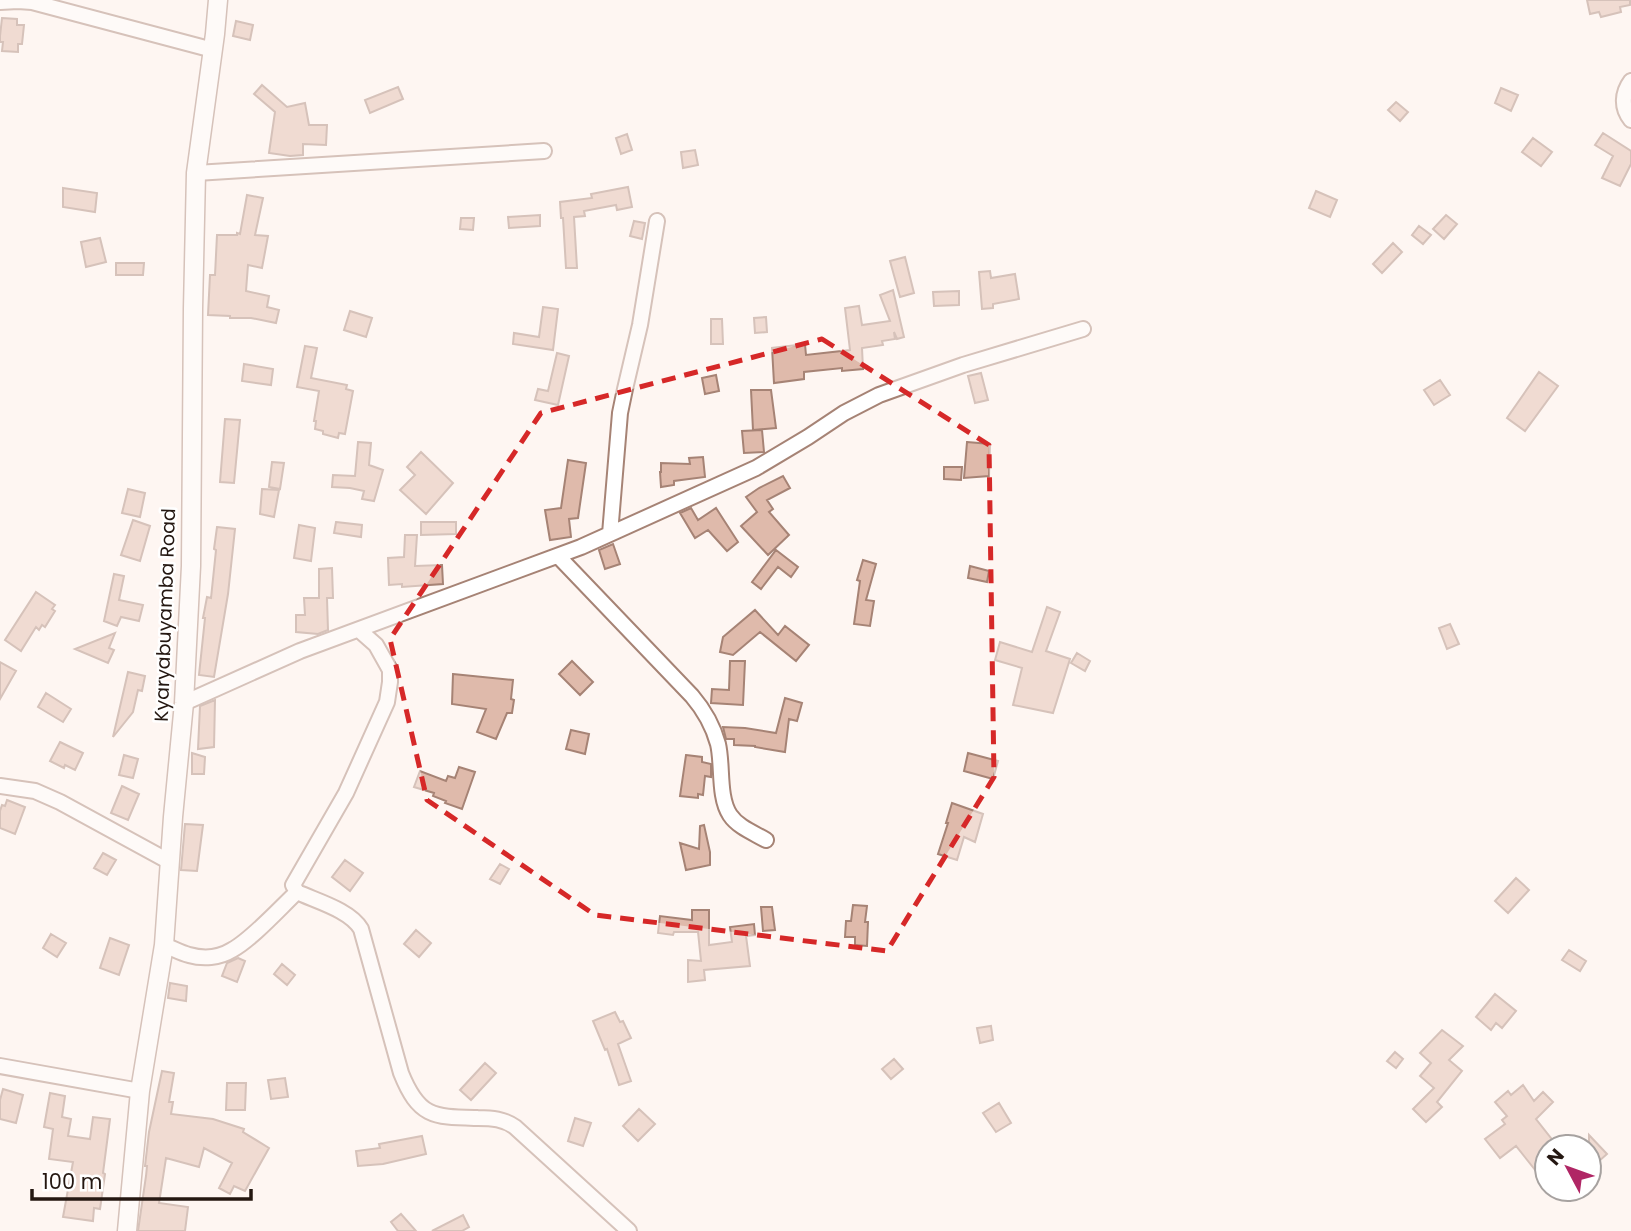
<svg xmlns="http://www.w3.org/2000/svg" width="1631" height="1231" viewBox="0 0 1631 1231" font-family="Poppins,sans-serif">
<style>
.building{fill:#dfbaab;stroke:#a68375;stroke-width:2}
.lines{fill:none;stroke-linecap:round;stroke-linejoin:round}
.minor-casing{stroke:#a68375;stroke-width:18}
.tertiary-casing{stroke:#a68375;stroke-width:21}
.minor{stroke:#fff;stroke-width:14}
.tertiary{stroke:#fff;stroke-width:18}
.marked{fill:none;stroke:#d62828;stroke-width:5;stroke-dasharray:14 9;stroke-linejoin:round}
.labels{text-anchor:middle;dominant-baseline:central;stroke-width:5;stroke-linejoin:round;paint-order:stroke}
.street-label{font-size:19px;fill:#241711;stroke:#fff}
</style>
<rect width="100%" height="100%" fill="#fef6f2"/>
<path class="building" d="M1587,0H1630V5L1620,7L1621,12L1601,17L1599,12L1590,14Z
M2,18L17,19V25H24L22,44H18V52L2,51L3,42H0V36Z
M236,21L253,25L250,40L233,36Z
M262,85L287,107L305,103L309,125H327L326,145L303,144V155L290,156L269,153L275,112L254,94Z
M398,87L403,99L370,113L365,100Z
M1501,88L1518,95L1511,111L1495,103Z
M1396,102L1408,112L1400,121L1388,110Z
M1603,133L1631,151V164L1620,186L1602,178L1613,156L1595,145Z
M627,134L632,150L621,154L616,138Z
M1533,138L1552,152L1541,166L1522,152Z
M695,150L698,165L683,168L681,152Z
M628,187L632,207L617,210L616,205L584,211L585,216L574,217L577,268H566L563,218H561L560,202L592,198L591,194Z
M63,188L97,193L95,212L63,207Z
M1316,191L1337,200L1330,217L1309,208Z
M247,195L263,198L255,235L268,236L262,268L248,265L246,291L269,296L267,307L279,310L276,323L251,318H230V316L208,315L210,275H215L217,235H237V233L240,234Z
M540,215V226L509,228L508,217Z
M1446,215L1457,224L1444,239L1433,229Z
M461,218H474L473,230L460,229Z
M634,221L645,223L642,239L630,236Z
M1419,226L1431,235L1423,244L1412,235Z
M100,238L106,262L86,267L81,242Z
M1393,243L1402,252L1382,273L1373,264Z
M905,257L914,293L900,297L890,261Z
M116,263H144L143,275H116Z
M990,271L991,278L1015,274L1019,299L993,304V308L982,309L979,272Z
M893,290L904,337L897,339L894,332L895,339L882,341L883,345L862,348L863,369L842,371V368L804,372V379L774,383L772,348L805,344L806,355L850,350L845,308L859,306L862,325L890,321L880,295Z
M959,291V305L934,306L933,292Z
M543,307L558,309L553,350L513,344L514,333L539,337Z
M350,311L372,318L366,337L344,330Z
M766,317L767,332L755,333L754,318Z
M711,319H722L723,344H711Z
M305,346L317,348L311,378L347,385L346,389L353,391L345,434L339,433L338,438L323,434V431L315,429L316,421H314L319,391L297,387Z
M557,353L569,356L558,405L535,400L538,389L548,391Z
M244,364L273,369L271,385L242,381Z
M1539,372L1558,386L1525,431L1507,418Z
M981,373L988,400L975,403L968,376Z
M716,375L719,391L705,394L702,378Z
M1440,380L1450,395L1434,405L1424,390Z
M751,390H771L776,428L753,430Z
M225,419L240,420L234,483L220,482Z
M762,430L764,452L744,453L742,431Z
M358,442L371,443L369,465L383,470L374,501L362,499L364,491L350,488L332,487L333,475L355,476Z
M967,442L990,444L989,476L964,478Z
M421,452L453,483L426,514L400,490L415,475L407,467Z
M703,457L705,477L674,481V485L661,487L660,472H661V463L690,464L689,458Z
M568,460L586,463L578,518L569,519L571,537L550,540L545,510L561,508Z
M272,462L284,463L280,489L269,487Z
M944,467H962L961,480L944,479Z
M783,476L790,488L767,500L773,509L769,512L789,535L768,555L741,526L757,512L746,497L759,488Z
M128,489L145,493L140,517L122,513Z
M262,489L279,490L274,517L260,514Z
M691,508L698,520L716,508L738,542L727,551L708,530L695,538L680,513Z
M133,520L150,526L140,561L121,555Z
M336,522L362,525L361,537L334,533Z
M421,522H456V534L421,535Z
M299,525L315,528L311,561L294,558Z
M217,527L235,529L228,594L214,677L199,675L205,618H203L207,597L211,598L216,550L214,549Z
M405,535H417L415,566L442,565L443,584L402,587V584L389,585L388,558L404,557Z
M613,544L620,564L605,569L599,550Z
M776,550L798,567L791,577L778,567L761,589L752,582Z
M863,560L876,564L866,600L874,601L870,626L854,624L860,581L857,580Z
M970,566L989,571L987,582L968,578Z
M332,568L333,598H327L328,630L318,634L296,632V615H305L304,598H319V569Z
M114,574L124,576L119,600L143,605L139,621L121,617L117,626L104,621Z
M36,592L55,605L52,609L55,611L45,627L42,625L39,630L36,627L21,651L5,640Z
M1047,607L1060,612L1046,651L1070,659L1053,713L1013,705L1022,668L995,660L1000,642L1032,652Z
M755,610L778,635L785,626L809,645L796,661L760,632L733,655L720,652L723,637Z
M1450,624L1459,644L1447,649L1439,628Z
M115,633L109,648L114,650L108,663L75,649Z
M1077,653L1090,661L1085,671L1071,663Z
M572,661L593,682L580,695L559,674Z
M730,661H745L743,705L711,703L712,689L729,690Z
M0,662L16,671L0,699Z
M128,672L145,676L142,691L138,690L133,712L113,737Z
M453,674L513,680L511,699L514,700L512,713H507L496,739L477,732L486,709L452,704Z
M46,693L71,709L63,722L38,707Z
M785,698L802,703L797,721L789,719L785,752L755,747V746L734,745V739H726L723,727L745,728L776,733Z
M215,700L214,747L198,749L200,706Z
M571,730L589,734L585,754L566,749Z
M60,742L83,753L75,770L65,765L64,768L50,761Z
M192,753L205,757L204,774H192Z
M968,753L998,761L993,779L964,771Z
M124,755L138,759L133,778L119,775Z
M686,755L702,757V762L711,764V777L705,776L703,795L698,794V798L680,796Z
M459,767L475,772L462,809L445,803L446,801L433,796L434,793L414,787L420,771L446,781L448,776L455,778Z
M122,786L139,794L128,820L111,813Z
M7,800L25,807L15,834L0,828V811L2,805L5,806Z
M952,803L983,814L975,842L964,837L957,860L938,854L948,823H946Z
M185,824L203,825L197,871L181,870Z
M704,825L710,852V865L686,870L680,843L699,849L700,826Z
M103,853L116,860L107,875L94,868Z
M345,860L363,873L350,891L332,877Z
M500,864L509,869L500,884L490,879Z
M1516,878L1529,890L1508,913L1495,901Z
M853,905L867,906L865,922H868L867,946L855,945V937H845L846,921H851Z
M761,907H772L775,930L763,931Z
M692,910H709V945L732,942L730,927L754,924L755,935L746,936L750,966L704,970L705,980L688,982V960L701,961L698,932H674L673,935L658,933L660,916L692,920Z
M416,930L431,943L419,957L404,944Z
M51,934L66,943L57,957L43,948Z
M110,938L129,945L119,975L100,968Z
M1569,950L1586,961L1580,971L1562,960Z
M238,958L245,961L237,982L222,976L227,963Z
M282,964L295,975L287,985L274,974Z
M170,983L187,986L186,1001L168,998Z
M1495,994L1516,1011L1502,1028L1496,1023L1491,1030L1476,1017Z
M615,1012L620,1022L623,1021L631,1038L618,1044L631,1081L619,1085L607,1049L605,1050L593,1021Z
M991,1026L993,1040L980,1043L977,1028Z
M1442,1030L1463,1046L1449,1060L1462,1071L1437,1102L1442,1107L1426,1122L1413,1109L1434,1088L1420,1076L1431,1063L1420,1053Z
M1395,1052L1403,1059L1396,1068L1387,1061Z
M894,1059L903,1069L891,1079L882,1069Z
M485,1063L496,1073L471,1100L460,1090Z
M162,1071L174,1073L169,1102H173L171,1114L213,1119L244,1129L243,1132L269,1148L245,1191L234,1186L230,1194L219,1188L232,1163L204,1148L199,1167L166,1158L159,1203L188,1207L185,1231H138L146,1176L147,1166H145L149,1132Z
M285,1078L288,1097L271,1099L268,1080Z
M227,1083H246L245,1110H226Z
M1523,1085L1534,1101L1543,1092L1553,1102L1536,1119L1558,1147H1547V1162L1536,1171L1516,1146L1500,1158L1485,1139L1505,1124L1502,1120L1507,1116L1495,1102L1508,1091L1511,1095Z
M3,1089L23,1095L16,1123L0,1119V1100Z
M50,1093L65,1096L62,1117L71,1119L68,1136L90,1139L93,1117L110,1119L103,1173L105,1174L100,1209L94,1208L93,1221L63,1217L73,1162L49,1159L53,1129L44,1127Z
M999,1103L1011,1123L996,1132L983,1113Z
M639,1109L655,1124L638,1141L623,1126Z
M575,1118L591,1123L583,1146L568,1141Z
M1589,1135L1607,1154L1589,1170Z
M422,1136L426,1154L383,1164L358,1166L356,1151L380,1148L379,1144Z
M401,1214L416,1231H398L391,1222Z
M463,1215L469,1227L462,1231H432Z"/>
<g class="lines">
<defs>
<path id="minor" d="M0,2L18,1L32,2L213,50
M1631,81C1622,93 1621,108 1631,120
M196,173L544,151
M610,534L620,413L625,389L640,325L657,221
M558,556L692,696C704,710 713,726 718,744C723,765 718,797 730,815C738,827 754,833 766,840
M184,703L300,651L581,547L756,468L808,437L844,413L879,395L963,365L1083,329
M0,786L35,791L60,802L170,862
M297,892C316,901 350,910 361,929L401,1073C419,1118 434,1117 478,1118C492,1118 504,1119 515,1127L629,1231
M164,945C172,948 181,953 189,955C203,959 219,958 232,950C252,939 279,909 297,892L293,885L346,793L387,702L390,682V670L376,645L359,630
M0,1066L140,1091"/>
<path id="tertiary" d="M127,1231L140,1091L164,945L173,817L184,703L191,566L193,309L196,173L215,34L218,0"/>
</defs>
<use href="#minor" class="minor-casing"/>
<use href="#tertiary" class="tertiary-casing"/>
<use href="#minor" class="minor"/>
<use href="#tertiary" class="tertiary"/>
</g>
<path d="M0 0H1631V1231H0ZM822,339L989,445L994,777L887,951L595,915L427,800L390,639L541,413Z" fill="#fef6f2" fill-opacity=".55" fill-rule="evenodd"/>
<path class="marked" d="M822,339L989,445L994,777L887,951L595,915L427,800L390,639L541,413Z"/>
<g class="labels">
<g class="street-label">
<text transform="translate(165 615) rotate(-88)">Kyaryabuyamba Road</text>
</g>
</g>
<g transform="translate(1568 1168) rotate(311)"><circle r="33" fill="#ffffff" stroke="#a7a2a0" stroke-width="2"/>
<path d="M0-5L12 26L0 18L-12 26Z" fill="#b02665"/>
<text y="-10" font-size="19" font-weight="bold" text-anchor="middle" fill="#241711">N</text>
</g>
<path d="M32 1189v10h219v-10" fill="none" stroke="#241711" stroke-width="3.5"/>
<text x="42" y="1189" font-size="21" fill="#241711" stroke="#ffffff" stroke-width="5" paint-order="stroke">100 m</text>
</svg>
